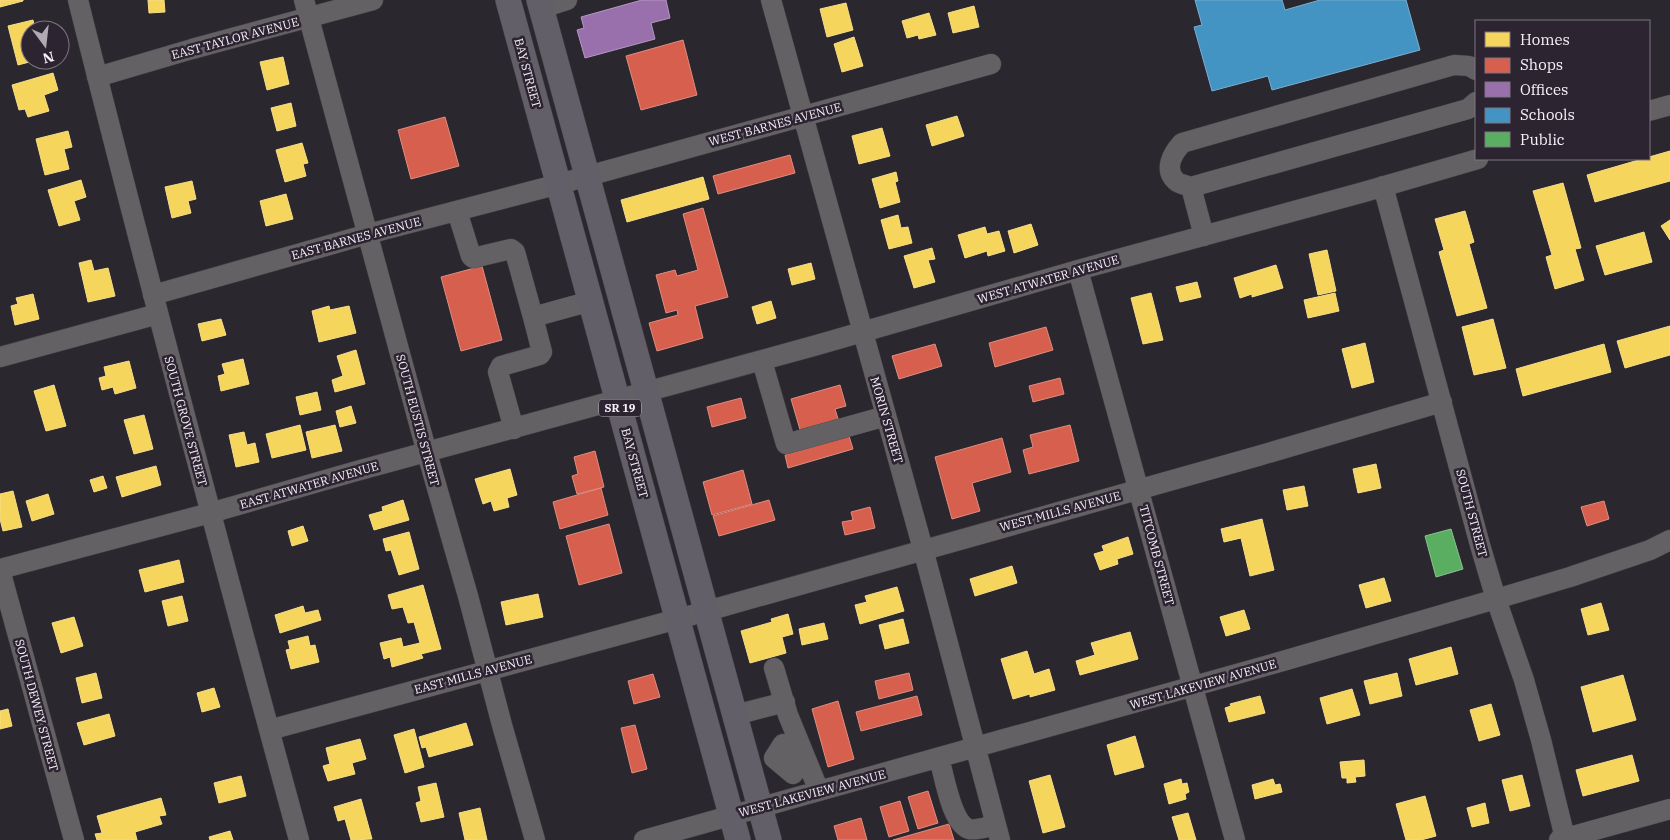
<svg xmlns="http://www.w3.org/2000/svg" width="1670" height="840" viewBox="0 0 1670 840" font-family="'IBM Plex Serif',serif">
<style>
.homes{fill:#f6d55c;stroke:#f6dd8b}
.shops{fill:#d6604d;stroke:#e08c81}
.offices{fill:#9970ab;stroke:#b597c3}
.schools{fill:#4393c3;stroke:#79afd4}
.public{fill:#5aae61;stroke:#89c28f}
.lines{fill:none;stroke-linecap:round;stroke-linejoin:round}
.minor-casing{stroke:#454247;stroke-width:21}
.major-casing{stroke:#454247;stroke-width:26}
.minor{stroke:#646165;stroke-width:20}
.major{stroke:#625f69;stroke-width:25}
.labels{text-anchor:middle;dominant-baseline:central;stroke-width:5;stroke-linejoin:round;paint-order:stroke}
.shield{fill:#2c2431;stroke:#bab4be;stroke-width:1}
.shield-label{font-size:11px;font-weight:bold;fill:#f7f1fa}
.street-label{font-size:12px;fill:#f7f1fa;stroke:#2c2431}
</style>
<rect width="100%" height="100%" fill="#2b272e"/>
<path class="homes" d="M0,0H23V1L0,7Z
M148,0H164L165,12L149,13Z
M846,3L853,30L827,37L820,9Z
M974,6L979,27L953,33L948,13Z
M929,13L936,35L919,39L918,35L907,38L902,21Z
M33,20L35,30H30V60H37L18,65L8,26Z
M854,37L863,66L842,72L834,44Z
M283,57L289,84L267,90L260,62Z
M53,73L58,90L44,95L49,111L28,117L25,109L19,110L12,85Z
M291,103L296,126L277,131L271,108Z
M957,116L964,136L932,146L926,125Z
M882,128L890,156L859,164L852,136Z
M68,131L72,147L64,149L69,169L45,175L36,139Z
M302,143L308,163L303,164L306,176L285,182L276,150Z
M1670,151V181L1595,202L1587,175L1642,159H1649V157Z
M896,172L898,181L895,182L900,202L880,208L872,179Z
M703,177L709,199L627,222L621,200Z
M81,180L86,197L74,201L80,220L59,226L48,190Z
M192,181L196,199L188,201L191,213L172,218L165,187Z
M1563,183L1581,248L1575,249L1584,280L1555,289L1546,257L1552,255L1533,191Z
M286,194L293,219L266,226L260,201Z
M1465,211L1474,242L1469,244L1487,308L1457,316L1439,252L1444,250L1435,219Z
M898,215L901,228L908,227L912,243L889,249L881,220Z
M1670,220V240L1661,226Z
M1031,224L1038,245L1014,253L1008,231Z
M985,227L987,234L999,231L1005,251L988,256L987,251L965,258L958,235Z
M1644,232L1652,262L1605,275L1596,246Z
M932,248L935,259L928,260L935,282L914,288L904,256Z
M1327,250L1336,291L1318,295L1309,254Z
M91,260L94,271L108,268L115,296L88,302L79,263Z
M811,263L815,279L792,285L788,269Z
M1276,265L1283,288L1252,297V294L1240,298L1234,278Z
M1197,282L1201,297L1180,302L1176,287Z
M1151,293L1163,340L1143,344L1131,298Z
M1335,293L1339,311L1308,318L1304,300Z
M33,294L39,319L15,325L11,306L18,304L16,298Z
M771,301L776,318L757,324L752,307Z
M329,306L330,310L349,306L356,333L319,342L312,311Z
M221,319L226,335L202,341L198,324Z
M1493,319L1506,368L1474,375L1462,327Z
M1670,326V355L1625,368L1617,341Z
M1365,343L1374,382L1352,388L1342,349Z
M1604,344L1611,372L1523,396L1516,369Z
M356,350L365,384L335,392L332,380L343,376L337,356Z
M243,359L249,384L221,391L218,376L225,374L222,364Z
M129,361L136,388L115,394L113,387L102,390L99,378L106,376L104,367Z
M54,385L66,426L46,431L34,391Z
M317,392L321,410L300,415L296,397Z
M351,406L356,423L340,427L336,411Z
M144,415L153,449L134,454L124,420Z
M300,425L306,450L272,458L266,434Z
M335,425L342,451L312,458L306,432Z
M244,432L247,445L255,443L259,462L236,467L229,435Z
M1376,464L1381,488L1358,493L1353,469Z
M156,466L161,485L122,497L116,477Z
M510,469L517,495L507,498L509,507L494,511L491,501L483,504L475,479Z
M103,476L107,488L94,492L90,480Z
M1304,486L1308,506L1287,510L1283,490Z
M13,491L22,527L3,531L0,519V494Z
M48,494L54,514L32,521L26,501Z
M403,500L409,520L374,530L369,515L383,511L382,507Z
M1262,519L1274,570L1250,576L1241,538L1224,542L1221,529Z
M303,526L308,541L292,546L288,531Z
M409,532L419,569L399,575L391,550L386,551L383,539Z
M1128,537L1133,554L1117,559L1118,564L1100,570L1094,554L1104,551L1102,546Z
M179,560L184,582L145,592L139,570Z
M1012,566L1017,583L975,596L970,579Z
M1384,578L1391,601L1366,608L1359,585Z
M423,585L441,649L421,654L423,658L392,667L390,657L384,659L380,643L401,638L403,647L420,643L414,622L408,623L403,607L392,609L388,595Z
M897,587L904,611L860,624L855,605L867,602L865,596Z
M538,594L543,617L506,625L501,602Z
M182,596L188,621L168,626L162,601Z
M1601,603L1609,630L1588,635L1581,609Z
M303,606L305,613L318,610L321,620L280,633L275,615Z
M1244,610L1250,629L1226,636L1220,617Z
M788,614L793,634L782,637L786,653L750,663L741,631L772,622L771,619Z
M74,617L83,646L61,653L52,623Z
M903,619L909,643L885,649L879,625Z
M824,623L828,639L802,645L799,629Z
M1130,632L1138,659L1080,675L1076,661L1095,655L1091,643Z
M308,636L310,646L315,645L319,662L291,669L286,650L290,649L288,641Z
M1451,647L1458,674L1416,685L1409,659Z
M1027,651L1034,674L1049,669L1055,690L1030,697V694L1013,699L1001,659Z
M96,673L102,698L82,703L76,678Z
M1397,673L1402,696L1370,704L1364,681Z
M1623,675L1636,720L1593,732L1581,687Z
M214,688L220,707L202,712L197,693Z
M1352,689L1360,715L1327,724L1320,698Z
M1260,696L1265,713L1229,722L1225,708L1231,706L1230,704Z
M1491,704L1500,735L1479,741L1470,710Z
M8,709L12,726L0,729V711Z
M109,714L115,736L84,745L77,723Z
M466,723L473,745L429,757L426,747L422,748L419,737Z
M414,729L424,767L405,773L394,735Z
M1135,736L1144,767L1115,775L1107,745Z
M360,739L366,759L352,763L355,774L328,781L323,766L330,764L326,748Z
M1632,755L1639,781L1583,796L1576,770Z
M1364,760L1365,776L1355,777L1356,782L1347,783V778H1342L1340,762Z
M1050,775L1065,827L1043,833L1029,781Z
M1522,775L1530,806L1510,811L1502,780Z
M241,776L246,796L219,803L214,783Z
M1181,779L1182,784L1187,783L1189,792L1185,794L1186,799L1169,804L1164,784Z
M1273,779L1275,785L1280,784L1282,792L1255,799L1252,785Z
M436,783L444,817L421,822L416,803L421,801L418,787Z
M1425,796L1436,836L1421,840H1406L1396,804Z
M161,798L166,815L159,816L162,824L135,832L137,840H97L95,834L102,833L97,816Z
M361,799L372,839L351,840L345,819L338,821L334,807Z
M1485,803L1489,823L1472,827L1467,808Z
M480,808L487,840H465L459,813Z
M1188,813L1196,840H1179L1172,817Z
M230,831L233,840H210L209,837Z"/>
<path class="shops" d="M683,40L697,95L641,110L626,56Z
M445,117L459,166L411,179L398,130Z
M790,155L795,173L718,194L713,176Z
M703,208L728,297L695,306L703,338L657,351L649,323L678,315L677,310L666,313L656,275L675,270L677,276L698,270L683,214Z
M482,266L502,340L461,351L441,277Z
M1046,327L1053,350L995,367L989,343Z
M935,344L942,366L899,379L892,356Z
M1060,378L1064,394L1033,402L1029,386Z
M840,385L846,406L835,409L839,422L801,433L791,399Z
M741,398L746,418L712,427L707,407Z
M1070,425L1079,461L1029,474L1023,450L1033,447L1030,435Z
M849,436L853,449L788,468L785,455Z
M1002,438L1011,472L972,483L980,511L952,519L935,457Z
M595,451L604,487L577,494L572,476L578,474L574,457Z
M743,470L752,504L712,515L703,482Z
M601,488L608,515L560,529L553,502Z
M769,500L775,520L719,536L713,516Z
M1604,501L1609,519L1587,526L1581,507Z
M870,507L875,528L845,535L842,522L853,520L851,512Z
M609,524L622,573L579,585L566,536Z
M909,673L913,690L879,699L875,681Z
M653,674L660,697L634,704L628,681Z
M917,696L922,715L861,731L856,712Z
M838,701L854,759L828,767L812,709Z
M635,725L647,769L632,773L621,728Z
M928,791L938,823L918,829L908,797Z
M900,801L909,831L889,837L880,807Z
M861,818L867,840H838L834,826Z
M949,824L954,840H893Z"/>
<path class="offices" d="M642,0H666L670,18L651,23L655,39L585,58L577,30L584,28L581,17Z"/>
<path class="schools" d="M1195,0H1282L1285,10L1320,0H1406L1420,50L1272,90L1268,76L1212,91L1194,27L1202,25Z"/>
<path class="public" d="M1451,529L1463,569L1436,577L1425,536Z"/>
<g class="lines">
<defs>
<path id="minor" d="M78,0C148,281 223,561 299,840
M304,0L427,453L468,596L502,725L535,840
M771,0L923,549L1000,840
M542,8L567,0
M1476,70L1469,66L1454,65L1182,143C1173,153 1163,169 1176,181C1179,184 1186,185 1191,187L1468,109L1476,102
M97,77L192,49L373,0
M1649,111L1670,105
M1383,186L1480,545L1496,599L1524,680L1541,740L1565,838
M1191,187L1204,236
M457,211L471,256L473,258L511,249L515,252L533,317
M1078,270L1235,840
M153,295L368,234L559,184L991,64
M0,357L158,314
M762,361L786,444L886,416
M514,429L498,372L501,366L540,355L542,352L533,317L591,301
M0,569L210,513L353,472L817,345L1078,270L1364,192L1478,159
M0,570L74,840
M774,668L788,715L819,791
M735,715L785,702
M269,730L707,611L1258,456L1442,402
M783,744L802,760L793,774L774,758Z
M939,758C944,774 951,823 969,829C977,831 988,826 996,825
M644,840L1283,661L1496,599L1570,577L1650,550L1670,540
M1559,840L1670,809"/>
<path id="major" d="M508,0L738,840
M539,0L769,840"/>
</defs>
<use href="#minor" class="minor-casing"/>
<use href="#major" class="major-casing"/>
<use href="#minor" class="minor"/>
<use href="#major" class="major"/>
</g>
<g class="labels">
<rect class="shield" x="599" y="399.5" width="42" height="17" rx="4"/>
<g class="shield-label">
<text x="620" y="408">SR 19</text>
</g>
<g class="street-label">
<text transform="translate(235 38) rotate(-15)">EAST TAYLOR AVENUE</text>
<text transform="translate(528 73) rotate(75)">BAY STREET</text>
<text transform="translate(775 124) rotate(-15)">WEST BARNES AVENUE</text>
<text transform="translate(356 238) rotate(-15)">EAST BARNES AVENUE</text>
<text transform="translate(1048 279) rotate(-16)">WEST ATWATER AVENUE</text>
<text transform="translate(418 420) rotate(75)">SOUTH EUSTIS STREET</text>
<text transform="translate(887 420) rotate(74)">MORIN STREET</text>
<text transform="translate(186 421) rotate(75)">SOUTH GROVE STREET</text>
<text transform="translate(635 463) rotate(75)">BAY STREET</text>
<text transform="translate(309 485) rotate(-16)">EAST ATWATER AVENUE</text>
<text transform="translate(1060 511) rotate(-15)">WEST MILLS AVENUE</text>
<text transform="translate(1472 513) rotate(75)">SOUTH STREET</text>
<text transform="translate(1157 555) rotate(75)">TITCOMB STREET</text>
<text transform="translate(473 674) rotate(-15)">EAST MILLS AVENUE</text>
<text transform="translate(1203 684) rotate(-16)">WEST LAKEVIEW AVENUE</text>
<text transform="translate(37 705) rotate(75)">SOUTH DEWEY STREET</text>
<text transform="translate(812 793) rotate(-15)">WEST LAKEVIEW AVENUE</text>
</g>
</g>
<rect x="1475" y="20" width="175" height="140" fill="#2c2431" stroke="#7d7681"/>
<rect x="1485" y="32" width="25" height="15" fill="#f6d55c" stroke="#7d7681"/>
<text x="1520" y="45" font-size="15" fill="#f7f1fa">Homes</text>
<rect x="1485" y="58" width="25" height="15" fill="#d6604d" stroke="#7d7681"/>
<text x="1520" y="70" font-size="15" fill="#f7f1fa">Shops</text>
<rect x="1485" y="82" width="25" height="15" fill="#9970ab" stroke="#7d7681"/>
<text x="1520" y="95" font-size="15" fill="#f7f1fa">Offices</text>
<rect x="1485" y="108" width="25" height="15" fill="#4393c3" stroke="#7d7681"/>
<text x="1520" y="120" font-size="15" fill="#f7f1fa">Schools</text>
<rect x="1485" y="132" width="25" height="15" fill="#5aae61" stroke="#7d7681"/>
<text x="1520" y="145" font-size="15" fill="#f7f1fa">Public</text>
<g transform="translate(45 45) rotate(165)"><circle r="24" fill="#2c2431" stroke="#7d7681"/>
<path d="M0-4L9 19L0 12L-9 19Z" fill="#b0aab3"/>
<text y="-8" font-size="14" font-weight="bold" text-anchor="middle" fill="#f7f1fa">N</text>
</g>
</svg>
